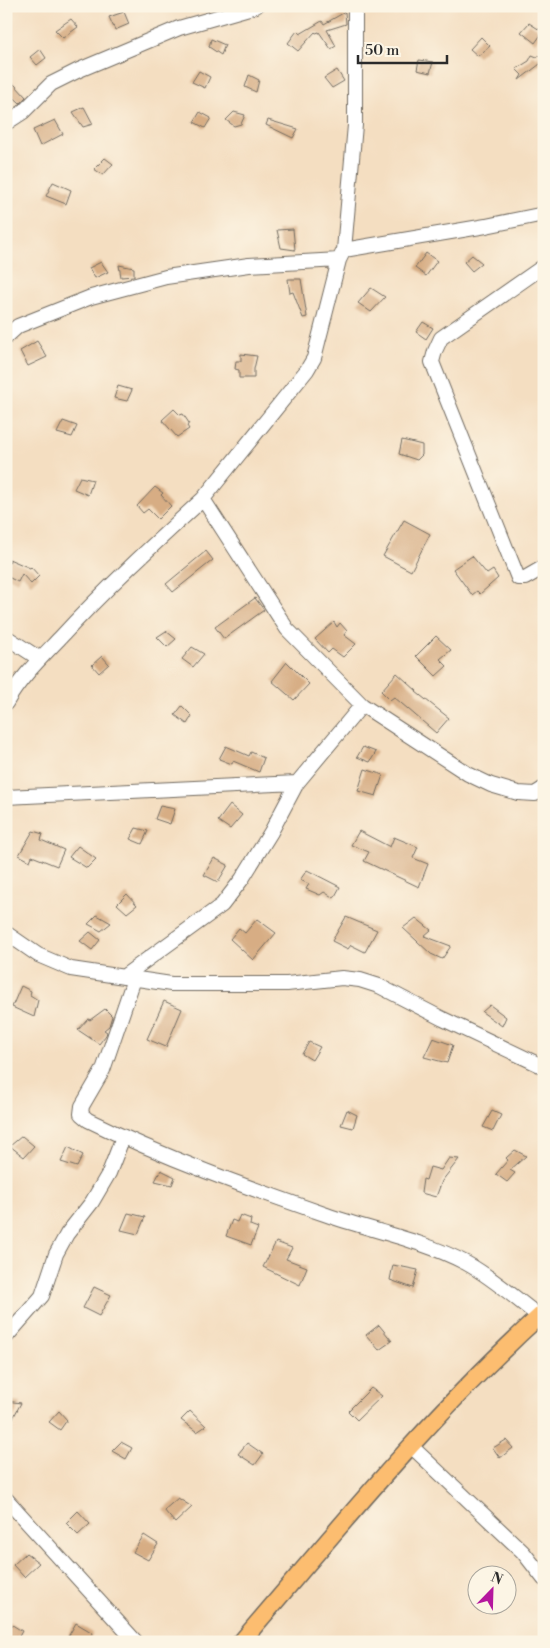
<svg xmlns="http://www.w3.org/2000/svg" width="550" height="1648" viewBox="0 0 550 1648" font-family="'Libre Bodoni',serif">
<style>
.building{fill:#d7ad84}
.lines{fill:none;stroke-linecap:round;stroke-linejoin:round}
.minor-casing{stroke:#716a60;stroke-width:16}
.major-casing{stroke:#716a60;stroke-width:19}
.minor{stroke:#fff;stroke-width:14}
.major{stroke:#fcbd6f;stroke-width:16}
</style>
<rect width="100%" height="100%" fill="#fcf5e5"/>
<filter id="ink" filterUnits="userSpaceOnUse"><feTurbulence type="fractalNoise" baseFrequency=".02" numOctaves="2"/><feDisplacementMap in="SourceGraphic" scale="10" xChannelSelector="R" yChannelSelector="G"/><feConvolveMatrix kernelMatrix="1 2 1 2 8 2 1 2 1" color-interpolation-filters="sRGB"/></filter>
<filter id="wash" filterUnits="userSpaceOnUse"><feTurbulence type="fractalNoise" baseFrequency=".0096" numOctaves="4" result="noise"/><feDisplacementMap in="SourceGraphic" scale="20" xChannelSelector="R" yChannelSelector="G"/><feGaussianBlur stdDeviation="1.12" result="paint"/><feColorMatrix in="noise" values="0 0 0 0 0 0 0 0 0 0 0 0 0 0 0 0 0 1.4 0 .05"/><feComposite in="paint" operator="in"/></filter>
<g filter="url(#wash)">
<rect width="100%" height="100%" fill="#f4dec1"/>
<g id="blocks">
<path class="building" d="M124,12L129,24L115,30L109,17Z
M345,12L346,24L327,30L336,46L331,49L319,32L316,33L315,32L298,51L288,43L297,31L300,34L322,21L324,24Z
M71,19L78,27L63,38L55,30Z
M529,23L543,32L535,43L521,32Z
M481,37L490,46L478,56L470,49Z
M211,39L225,45L221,55L209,47Z
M40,49L46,58L37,65L30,57Z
M544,53V61L519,80L522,75L516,69L529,61L532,55L537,57Z
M419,60L433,62L430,73L417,70Z
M337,70L344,81L332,88L324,78Z
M199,71L210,77L205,88L192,82Z
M249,75L259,80L256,92L245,87Z
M6,80L15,85L26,97L20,103L6,90Z
M84,107L93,124L83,127L73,112Z
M200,112L211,118L205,128L194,122Z
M234,112L245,115L241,124L234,126L226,120Z
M55,120L63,134L40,146L33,130Z
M268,120L298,129L293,138L266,125Z
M105,158L113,164L103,175L94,169Z
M53,182L71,190L66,204L46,196Z
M293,229L295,250L281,248L277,230Z
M426,253L437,261L426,276L415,268Z
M472,255L482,263L472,271L464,262Z
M101,262L108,272L95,278L89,268Z
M119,265L134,268V276L121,277Z
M288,279H301L307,317L303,318L293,292L290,293Z
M371,288L385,297L371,312L358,303Z
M423,322L433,328L426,339L416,332Z
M37,341L47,357L28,366L20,351Z
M241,354L257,356L254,369V378H239V370L235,369L236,361H241Z
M118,386L132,390L127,401L114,398Z
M174,409L180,415L183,414L189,423L187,426L189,429L177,437L162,420Z
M63,421L77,426L72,437L57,433Z
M402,440L422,445V455L417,460L399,454Z
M80,477L93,480L88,495L74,489Z
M155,487L163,493L161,495L171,506L158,519L148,509L143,513L137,506Z
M404,520L430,534L411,571L383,556Z
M206,551L213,560L173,592L166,584Z
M472,556L487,574L493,570L498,578L480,594L477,591L472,595L453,569Z
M9,559L30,568L31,567L39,576L31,584L22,574L18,582L6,576V566L10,561Z
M255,598L264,610L224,639L215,627Z
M334,622L337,627L340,623L347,631L344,635L356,644L343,657L332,649L328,653L315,639Z
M166,631L176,639L167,647L157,637Z
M436,636L451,650L440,659L447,666L436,676L416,656Z
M192,647L204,654L193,667L182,659Z
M102,656L109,664L99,673L92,665Z
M287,662L309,684L294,700L272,681Z
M397,673L417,691L416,692L449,718L436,733L394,697L390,700L381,691Z
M182,706L192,716L187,724L175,715Z
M226,746L249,756L251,752L264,758L259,772L233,761L232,764L219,759Z
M363,747L376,752L370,762L357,757Z
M365,769L383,775L376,796L358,791Z
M230,805L242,815L230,829L218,821Z
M160,806L175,809L170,824L155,819Z
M136,828L148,831L142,844L130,839Z
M33,831L43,834L41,840L64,850L57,866L32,856L30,861L19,855Z
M359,831L390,847L394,837L418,847L413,858L428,864L419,887L364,861L369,852L351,845Z
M78,846L96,859L87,868L69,857Z
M214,858L228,865L218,882L204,875Z
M307,870L340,887L334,898L324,892L320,895L306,889L309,884L300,880Z
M127,894L137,905L127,913L117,904Z
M97,915L111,923L101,931L88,924Z
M346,917L377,930L365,952L351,945L348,949L332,941Z
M416,918L431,930L424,936L451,946L442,959L431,954L403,928Z
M257,919L276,933L253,960L230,939L239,928L245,933Z
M90,932L100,940L92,950L80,941Z
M21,986L31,991L30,995L38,1000L34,1017L12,1007Z
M164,1001L182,1009L166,1047L147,1039Z
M490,1005L506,1017L502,1026L482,1012Z
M105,1009L112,1016L109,1026L104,1030L107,1032L106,1035L99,1044L78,1030L88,1019L90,1020Z
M433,1038L453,1045L447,1063L424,1057Z
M309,1042L320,1047L312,1060L302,1054Z
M347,1110L357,1115L353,1128L341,1125Z
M492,1111L501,1115L493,1131L483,1127Z
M22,1136L34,1146L24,1157L10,1146Z
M68,1147L83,1155L77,1167L61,1162Z
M515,1150L526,1156L510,1170L515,1173L507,1182L496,1174L508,1160L506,1158Z
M449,1158L459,1159L442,1181L436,1197L421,1193L423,1179L426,1180L430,1167L441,1170Z
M161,1170L175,1177L172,1185L155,1181Z
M128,1213L145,1217L138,1234L121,1230Z
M240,1215L251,1219L250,1225L258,1228L251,1245L226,1236L232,1220L237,1222Z
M276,1242L292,1248L286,1259L307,1267L300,1285L263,1267Z
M393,1265L418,1270L413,1288L390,1280Z
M94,1287L111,1295L99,1316L83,1308Z
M379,1325L392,1341L379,1350L366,1335Z
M371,1388L382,1396L357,1420L348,1411Z
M6,1401L21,1403L13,1418L6,1415Z
M59,1411L67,1420L60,1430L49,1422Z
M190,1411L206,1426L197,1432L181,1420Z
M506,1440L513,1448L500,1458L493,1448Z
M121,1442L132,1448L126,1459L112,1451Z
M247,1443L263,1454L255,1465L238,1454Z
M178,1498L192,1507L175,1523L164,1510Z
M78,1511L90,1524L78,1535L66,1523Z
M144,1535L158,1544L148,1560L133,1552Z
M26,1553L39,1563L24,1577L13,1565Z
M6,1621L22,1631L16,1642H6Z
M76,1623L93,1633L89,1642H65Z"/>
</g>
</g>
<g filter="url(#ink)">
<use href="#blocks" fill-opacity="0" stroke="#716a60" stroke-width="1"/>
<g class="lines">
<defs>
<path id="minor" d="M355,6V125L344,250L339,260L314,358L307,370L203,499L287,629L362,705L468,774L491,785L518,793L535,794L544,788
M6,123L23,112L51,84L79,70L179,28L256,6
M344,250L486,226L544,214
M544,266L441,338L435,351L432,362L518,578H525L544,567
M6,337L18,326L91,297L166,277L249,265L339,260
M6,637L40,659
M6,703C20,678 41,658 60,638C105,589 154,544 203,499
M6,797L297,783
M6,933L38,955L71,969L171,984H287L342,978L360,980L379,986L443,1019L544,1067
M123,977L222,905L242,879L271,832L297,783L362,705
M134,979L103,1070L82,1106L81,1114L88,1120C165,1158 246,1187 327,1215C373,1231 422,1240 466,1263C492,1277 515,1298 539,1316
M6,1337L42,1296L56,1254L67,1234L92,1202L109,1173L123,1137
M411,1446L523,1552L544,1579
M6,1499L136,1642"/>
<path id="major" d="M241,1642C338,1529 433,1412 544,1312"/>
</defs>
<use href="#minor" class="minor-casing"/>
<use href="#major" class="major-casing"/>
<use href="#minor" class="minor"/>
<use href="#major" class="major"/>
</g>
</g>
<rect width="550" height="1648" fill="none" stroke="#fcf5e5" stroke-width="25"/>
<g transform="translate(492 1590) rotate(23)"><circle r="24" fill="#fcf5e5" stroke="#a8a49b"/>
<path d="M0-4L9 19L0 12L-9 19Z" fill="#b5179e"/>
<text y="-8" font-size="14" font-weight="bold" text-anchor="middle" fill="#2b2b2b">N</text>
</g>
<path d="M358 55v8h89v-8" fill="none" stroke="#2b2b2b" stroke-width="2.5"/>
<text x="365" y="55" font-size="15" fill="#2b2b2b" stroke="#fcf5e5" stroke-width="4" paint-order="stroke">50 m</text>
</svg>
